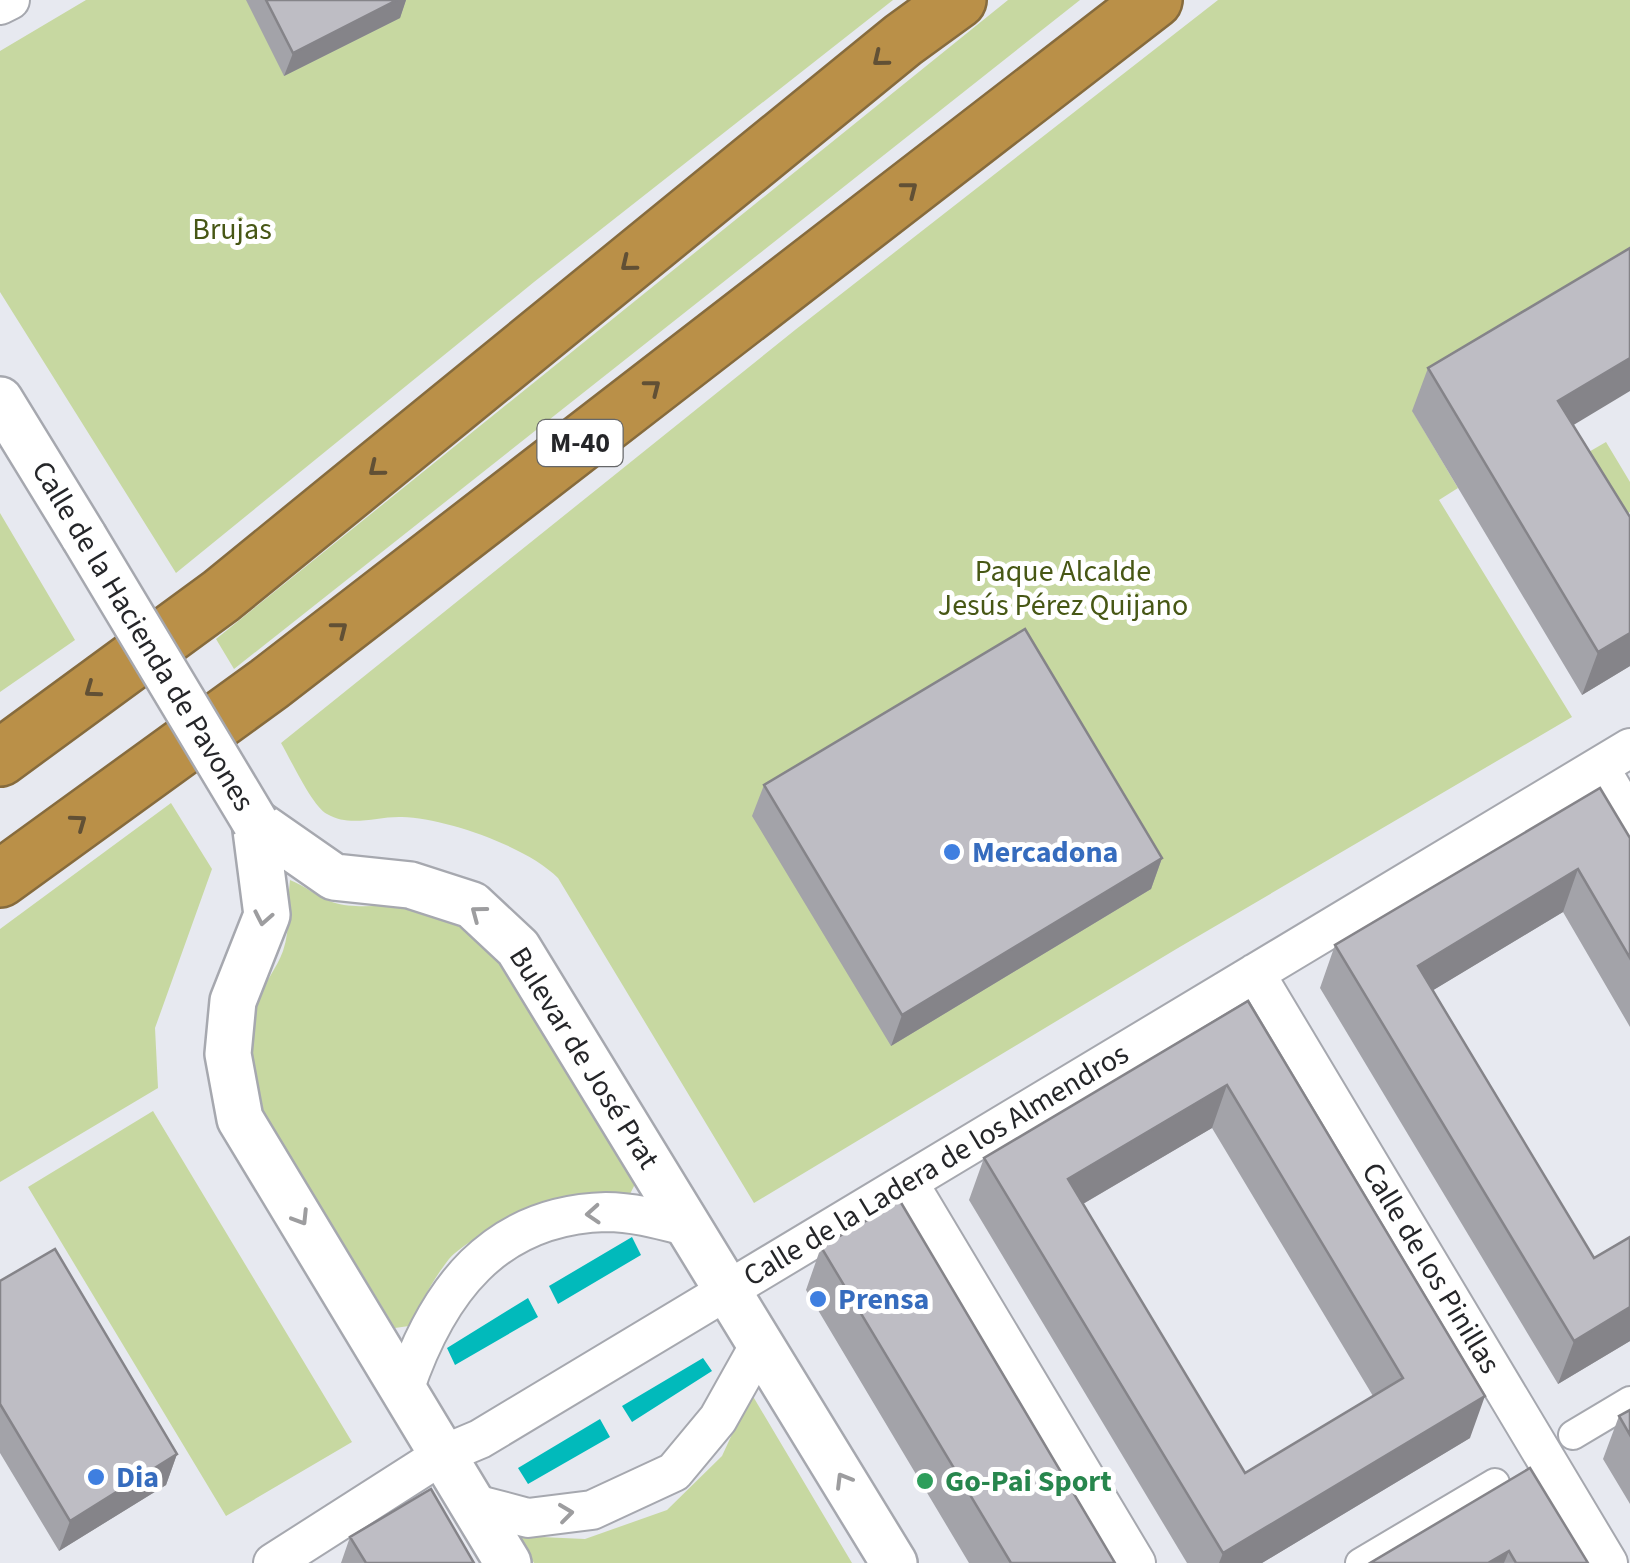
<svg xmlns="http://www.w3.org/2000/svg" width="1630" height="1563" viewBox="0 0 1630 1563" font-family="'Source Sans 3',sans-serif">
<style>
.green{fill:#c7d8a1}
.water{fill:#01babb}
.lines{fill:none;stroke-linecap:round;stroke-linejoin:round}
.pedestrian-casing{stroke:#a6a8af;stroke-width:32}
.minor-casing{stroke:#a6a8af;stroke-width:42}
.tertiary-casing{stroke:#a6a8af;stroke-width:50}
.motorway-casing{stroke:#866b3d;stroke-width:60}
.pedestrian{stroke:#fff;stroke-width:28}
.minor{stroke:#fff;stroke-width:38}
.tertiary{stroke:#fff;stroke-width:45}
.motorway{stroke:#ba9048;stroke-width:55}
.tertiary-bridge-casing{stroke:#a6a8af;stroke-width:50;stroke-linecap:butt}
.tertiary-bridge{stroke:#fff;stroke-width:45}
.wall{fill:#a3a3a9;fill-rule:evenodd}
.shaded-wall{fill:#858489}
.building{fill:#bebdc4;stroke:#858489;stroke-width:2.5;fill-rule:evenodd}
.oneway{stroke:#615035}
.oneway2{stroke:#9d9d9f}
.shop-dot{fill:#3f7fe0;stroke:#fff;stroke-width:4}
.leisure-dot{fill:#2e9e5b;stroke:#fff;stroke-width:4}
.labels{text-anchor:middle;dominant-baseline:central;stroke-width:10;stroke-linejoin:round;paint-order:stroke}
.shield{fill:#fff;stroke:#666769;stroke-width:2.5}
.shield-label{font-size:28px;font-weight:bold;fill:#252629}
.park-label{font-size:30px;fill:#475715;stroke:#fff}
.street-label{font-size:30px;fill:#252629;stroke:#fff}
.shop-label{font-size:30px;font-weight:bold;fill:#366cbe;stroke:#fff;text-anchor:start}
.leisure-label{font-size:30px;font-weight:bold;fill:#27864d;stroke:#fff;text-anchor:start}
</style>
<rect width="100%" height="100%" fill="#e7e9f0"/>
<path class="green" d="M86,0H893L534,282L176,573L0,292V51Z
M1008,0H1080L234,669L216,639Z
M1218,0H1630V282L1413,412L1458,488L1439,500L1572,717L1178,948L754,1203L558,878C528,847 445,818 402,817C377,816 351,828 327,814C312,806 291,760 281,743L795,330Z
M1606,442L1630,482V512L1625,515L1587,453Z
M0,513L75,640L0,692Z
M171,803L212,869L155,1028L158,1088L0,1182V929Z
M290,880C305,886 318,897 332,902C354,909 373,905 395,906C436,909 471,931 501,956L636,1182L629,1196C571,1191 521,1204 474,1239C466,1245 456,1251 449,1259C433,1279 421,1303 409,1326L395,1328L262,1109C249,1073 243,1037 257,1001C264,983 277,968 283,951C291,928 287,903 290,880Z
M153,1111L352,1442L226,1516L28,1187Z
M751,1393L852,1563H534L518,1536L585,1539L667,1510L722,1456Z"/>
<path class="water" d="M632,1237L641,1255L558,1304L549,1286Z
M528,1298L538,1317L455,1365L447,1348Z
M703,1358L712,1371L632,1422L622,1406Z
M600,1419L610,1437L528,1484L518,1468Z"/>
<g class="lines">
<defs>
<path id="pedestrian" d="M1573,1435L1630,1401
M1360,1563L1495,1483"/>
<path id="minor" d="M0,5L10,0
M1599,767L1630,819
M1255,973L1608,1563
M908,1182L1136,1563
M404,1390C437,1292 493,1215 606,1212C634,1212 662,1220 689,1227
M471,1503L528,1518L592,1510L674,1472L718,1419L760,1344
M273,1563L442,1455L480,1439L1630,748"/>
<path id="tertiary" d="M0,400L84,537
M255,822L334,877L410,885L472,905L518,948L894,1563
M255,822L267,915L233,1001L228,1054L240,1119L508,1563"/>
<path id="motorway" d="M0,758L221,596L903,40L958,0
M0,879L269,684L1154,0"/>
</defs>
<use href="#pedestrian" class="pedestrian-casing"/>
<use href="#minor" class="minor-casing"/>
<use href="#tertiary" class="tertiary-casing"/>
<use href="#motorway" class="motorway-casing"/>
<use href="#pedestrian" class="pedestrian"/>
<use href="#minor" class="minor"/>
<use href="#tertiary" class="tertiary"/>
<use href="#motorway" class="motorway"/>
<defs>
<path id="tertiary-bridge" d="M84,537L255,822"/>
</defs>
<use href="#tertiary-bridge" class="tertiary-bridge-casing"/>
<use href="#tertiary-bridge" class="tertiary-bridge"/>
</g>
<path class="wall" d="M246,0H406L400,18L284,76Z
M1428,368L1573,426L1630,517V666L1582,695L1412,411Z
M764,785L1162,858L1151,889L891,1046L752,816Z
M1630,838V1027L1563,912L1433,990L1594,1258L1630,1237V1341L1558,1384L1320,988L1335,945Z
M1248,1001L1470,1438L1262,1563H1187L969,1200L984,1158ZM1212,1128L1373,1396L1245,1473L1083,1204Z
M821,1247L1115,1563H969L806,1290Z
M0,1281L177,1454L166,1485L59,1551L0,1453Z
M1630,1410V1504L1603,1459L1619,1416Z
M1530,1468L1588,1563H1370Z
M350,1537L474,1563H341Z"/>
<path class="shaded-wall" d="M397,0H406L400,18L284,76L293,53Z
M1630,358V391L1542,444L1558,401Z
M1630,633V666L1582,695L1598,652Z
M1162,858L1151,889L891,1046L902,1015Z
M1578,869L1563,912L1402,1009L1418,966Z
M1227,1085L1212,1128L1052,1222L1068,1179Z
M1630,1307V1341L1558,1384L1574,1341Z
M1485,1396L1470,1438L1262,1563H1219L1223,1553Z
M177,1454L166,1485L59,1551L70,1521Z
M1509,1551L1504,1563H1488Z"/>
<path class="building" d="M266,0H397L293,53Z
M1630,248V358L1558,401L1630,517V633L1598,652L1428,368Z
M1025,629L1162,858L902,1015L764,785Z
M1600,788L1630,838V958L1578,869L1418,966L1594,1258L1630,1237V1307L1574,1341L1335,945Z
M1248,1001L1485,1396L1223,1553L984,1158ZM1227,1085L1403,1378L1245,1473L1068,1179Z
M900,1201L1115,1563H1011L821,1247Z
M55,1249L177,1454L70,1521L0,1404V1281Z
M1630,1410V1435L1619,1416Z
M1530,1468L1588,1563H1516L1509,1551L1488,1563H1370Z
M431,1489L474,1563H366L350,1537Z"/>
<defs><path id="oneway-chevron" d="M-2-3.5L2.5 0L-2 3.5" fill="none" stroke-width="1.6" stroke-linecap="round" stroke-linejoin="round" transform="scale(2.5)"/></defs>
<g class="oneway">
<use href="#oneway-chevron" transform="translate(880 59) rotate(141)"/>
<use href="#oneway-chevron" transform="translate(910 189) rotate(-38)"/>
<use href="#oneway-chevron" transform="translate(628 264) rotate(141)"/>
<use href="#oneway-chevron" transform="translate(653 387) rotate(-38)"/>
<use href="#oneway-chevron" transform="translate(376 469) rotate(141)"/>
<use href="#oneway-chevron" transform="translate(340 629) rotate(-38)"/>
<use href="#oneway-chevron" transform="translate(92 690) rotate(144)"/>
<use href="#oneway-chevron" transform="translate(79 822) rotate(-36)"/>
</g>
<g class="oneway2">
<use href="#oneway-chevron" transform="translate(478 913) rotate(-143)"/>
<use href="#oneway-chevron" transform="translate(263 918) rotate(101)"/>
<use href="#oneway-chevron" transform="translate(593 1214) rotate(176)"/>
<use href="#oneway-chevron" transform="translate(301 1218) rotate(58)"/>
<use href="#oneway-chevron" transform="translate(843 1480) rotate(-121)"/>
<use href="#oneway-chevron" transform="translate(566 1513) rotate(-7)"/>
</g>
<g class="shop-dot">
<circle cx="952" cy="852" r="10"/>
<circle cx="818" cy="1299" r="10"/>
<circle cx="96" cy="1477" r="10"/>
</g>
<circle class="leisure-dot" cx="925" cy="1481" r="10"/>
<g class="labels">
<rect class="shield" x="537.5" y="420" width="85" height="46" rx="8"/>
<g class="shield-label">
<text x="580" y="443">M-40</text>
</g>
<g class="park-label">
<text x="232" y="229">Brujas</text>
<text x="1063" y="571">Paque Alcalde<tspan x="1063" dy="34">Jesús Pérez Quijano</tspan></text>
</g>
<g class="street-label">
<text transform="translate(143 636) rotate(59)">Calle de la Hacienda de Pavones</text>
<text transform="translate(584 1058) rotate(58)">Bulevar de José Prat</text>
<text transform="translate(936 1165) rotate(-31)">Calle de la Ladera de los Almendros</text>
<text transform="translate(1431 1268) rotate(59)">Calle de los Pinillas</text>
</g>
<g class="shop-label">
<text x="972" y="852">Mercadona</text>
<text x="838" y="1299">Prensa</text>
<text x="116" y="1477">Dia</text>
</g>
<g class="leisure-label">
<text x="945" y="1481">Go-Pai Sport</text>
</g>
</g>
</svg>
